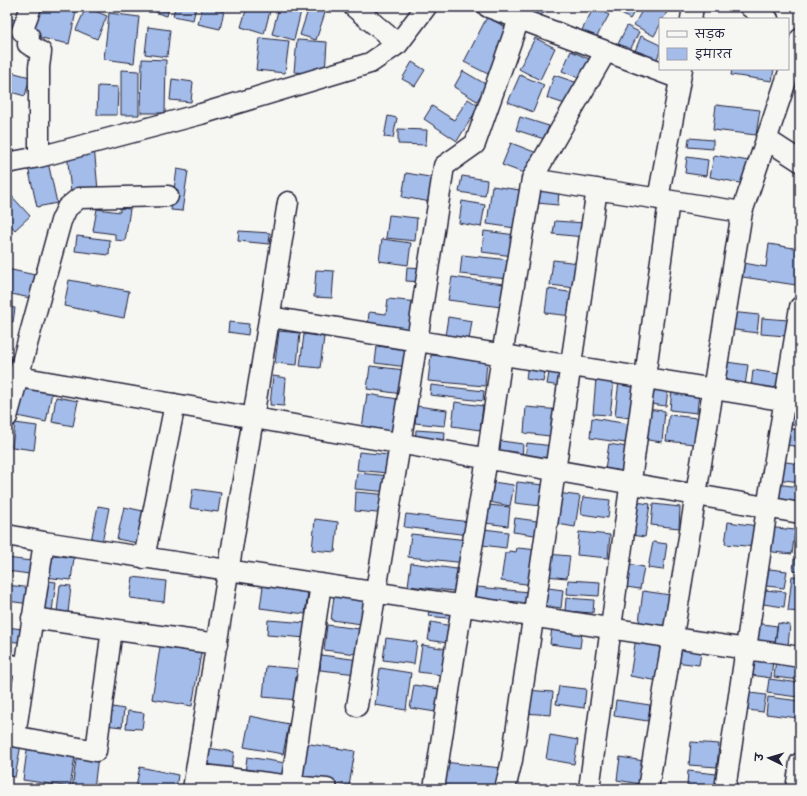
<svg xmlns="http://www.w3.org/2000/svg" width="807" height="796" viewBox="0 0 807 796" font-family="Caveat,'Playpen Sans Deva',sans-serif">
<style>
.building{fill:#a3bce9;stroke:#22223b}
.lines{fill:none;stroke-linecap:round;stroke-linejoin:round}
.minor-casing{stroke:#22223b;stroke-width:23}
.minor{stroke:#f6f6f2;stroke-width:20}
</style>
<rect width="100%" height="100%" fill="#f6f6f2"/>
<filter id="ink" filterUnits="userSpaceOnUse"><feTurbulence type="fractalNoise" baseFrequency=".025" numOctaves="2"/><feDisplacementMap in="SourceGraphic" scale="8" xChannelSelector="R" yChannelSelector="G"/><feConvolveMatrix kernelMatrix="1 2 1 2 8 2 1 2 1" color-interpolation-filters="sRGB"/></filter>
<g filter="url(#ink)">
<path class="building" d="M38,7H77L69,44L32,36Z
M86,7L107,16L97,39L76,30Z
M140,7H157L156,12Z
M158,7H169L167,16L157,13Z
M175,7H196L193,20L173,16Z
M202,7H225L220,29L198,24Z
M247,7H271L264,34L241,27Z
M279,7H302L294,40L272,34Z
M309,7H327L316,40L300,35Z
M527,7H548L546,12L538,16L530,13Z
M594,7L609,15L596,38L582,30Z
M614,7H637L630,19L613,9Z
M644,7H670L663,19H660V25L654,36L634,25Z
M109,13L139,17L134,63L104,59Z
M7,17L15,20L11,32L7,31Z
M487,17L511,30L488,74L464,62Z
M627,26L639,32L630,50L618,44Z
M148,27L170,30L167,57L145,54Z
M641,36L660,45V52L654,65L633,56Z
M260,38L289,41L285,73L256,70Z
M535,38L555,48L540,80L519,69Z
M297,40L327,42L325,74L294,72Z
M571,51L594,61L586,81L562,71Z
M142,59L166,60L165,113H141Z
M412,62L425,70L415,86L402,79Z
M732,69H774L772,81L731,75Z
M121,70L139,71V115H121Z
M7,71L30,77L25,96L7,91Z
M463,71L487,85L477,101L454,87Z
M520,75L544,85L533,112L508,102Z
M554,75L581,84L574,107L547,98Z
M172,79L193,82L191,102L170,100Z
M98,86L118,87L117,115H97Z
M468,99L479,106L457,141L424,119L432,106L454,120Z
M716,105L760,110L756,135L713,130Z
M388,116L397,118L393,138L384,137Z
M520,117L549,126L544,139L516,130Z
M398,129L427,130L426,145L398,144Z
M689,138L713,140V149L688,147Z
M511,143L537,153L529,175L502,165Z
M94,146L98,190L71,193L67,152Z
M714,155L749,161L745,184L710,177Z
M687,157L708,160L706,176L685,173Z
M48,162L57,203L37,207L28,167Z
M177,169L188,171L182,211L171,210Z
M406,173L435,178L431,202L402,197Z
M462,176L487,180L485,196L459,192Z
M492,186L520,190L515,228L487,224Z
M539,188L559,190L558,205L537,203Z
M7,191L30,216L15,230L7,221Z
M462,201L485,205L481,227L459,223Z
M120,208L130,209L125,241L115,240V234L93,231L97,209L120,212Z
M389,215L417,218L415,241L386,238Z
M555,221L585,223L584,237L553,234Z
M239,231L270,233L269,244L238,241Z
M484,231L516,235L513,256L482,252Z
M77,236L110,240L109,255L75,251Z
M382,239L411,243L408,265L379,261Z
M769,244L800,249V261L796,285L736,276L738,262L766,267Z
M462,255L510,260L508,279L460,274Z
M553,260L579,263L576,288L550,285Z
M407,267L424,268L423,282L406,281Z
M7,269L40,276L35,299L7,293Z
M316,270L334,271L332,298L314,297Z
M452,277L504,284L501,307L448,300Z
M69,280L129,291L124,318L64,306Z
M548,289L575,293L572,316L545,313Z
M388,299L418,302L415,330L368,324L369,312L386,314Z
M7,307L15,308L13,322L7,321Z
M730,312L759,315L757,333L728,329Z
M448,317L472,321L468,347L444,343Z
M762,318L788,320L786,336L761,334Z
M229,322L249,324L248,335L228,332Z
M7,326H11L9,335H7Z
M279,331L300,333L297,365L275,363Z
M304,334L324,337L320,368L300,366Z
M377,346L409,350L407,367L375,363Z
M431,355L487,361L485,386L428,381Z
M719,361L748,365L745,386L717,382Z
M528,363L546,365L543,382L526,379Z
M370,366L405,370L402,394L367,389Z
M550,367L563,369L560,386L547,384Z
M753,370L779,374L777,391L751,388Z
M273,376L286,378L284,406L270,405Z
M596,379L614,381L610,415L593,414Z
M619,380L635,382L631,418L615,416Z
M24,385L52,392L46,422L17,416Z
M431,385L484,391L483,401L430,395Z
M646,386L668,389L666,406L644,403Z
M672,389L699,392L697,413L670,410Z
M367,394L398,399L394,432L362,428Z
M56,397L78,401L73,426L52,422Z
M455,402L483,406L480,430L452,426Z
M417,406L447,410L445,426L415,423Z
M788,406L800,408V426L785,424Z
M526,407L561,410L558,437L524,433Z
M645,409L665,411L662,442L641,439Z
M669,415L698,418L695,444L666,441Z
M592,418L629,424L626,443L590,438Z
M15,423L37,426L34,450L12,447Z
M783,428L800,430V447L781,444Z
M416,430L445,432L444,447L415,445Z
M501,441L523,444L522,459L499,456Z
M527,443L553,446L551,461L525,459Z
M609,444L627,447L622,477L604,475Z
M359,452L389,455L387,473L357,470Z
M779,461L800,464V482L776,479Z
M357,473L391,476L389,492L355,489Z
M492,482L514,485L510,506L489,502Z
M517,482L544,485L541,506L515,503Z
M776,484L800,487V507L773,505Z
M193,489L221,493L218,512L190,508Z
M356,492L390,495L388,514L355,511Z
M557,493L580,496L575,527L552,523Z
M583,497L610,500L608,518L581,514Z
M629,501L650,504L645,537L624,534Z
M653,504L680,507L679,528L651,525Z
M488,505L510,507L508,526L485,523Z
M98,506L109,508L102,543L91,541Z
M124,507L148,512L142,544L117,539Z
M406,514L470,522L469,535L404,527Z
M515,518L544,522L542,536L513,532Z
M315,519L338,522L335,552L312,550Z
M728,522L758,526L756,547L725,544Z
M767,527L795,530L792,554L764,551Z
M484,529L508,532L506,548L482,545Z
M799,529L800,530V555H795Z
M579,532L610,535L608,558L577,555Z
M411,534L468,540L466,563L408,557Z
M653,542L667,544L663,570L648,568Z
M517,548L539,550L534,585L501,581L505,553H509V551L516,552Z
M47,554L74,558L71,580L44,577Z
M547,554L570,556L567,578L545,576Z
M7,558L39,562L37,575L7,571Z
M794,559L800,560V572L793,571Z
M411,563L464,570L462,592L408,586Z
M623,563L644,567L640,589L619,586Z
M760,568L787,571L784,588L758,585Z
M792,576L800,577V612L788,611Z
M133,577L166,581L164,602L130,598Z
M42,580L56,582L52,611L39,609Z
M568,580L600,582L599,596L567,594Z
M7,585L32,588L30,604L7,601Z
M60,585L71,586L68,613L57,612Z
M263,586L308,592L305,614L260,608Z
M477,587L529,592V603L475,598Z
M541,587L563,590L561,608L539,605Z
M765,590L786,592L784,607L763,604Z
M643,591L677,596L673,627L639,622Z
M334,596L365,600L362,624L331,620Z
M566,598L594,600L593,613L565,611Z
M430,604L458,606L456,619L428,616Z
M268,620L308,623L307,638L267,635Z
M431,622L457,627L454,644L428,640Z
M755,623L777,626L775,644L753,642Z
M778,623L790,625L788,646L775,644Z
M327,625L360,629L357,654L324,650Z
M7,627L29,630L27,643L7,641Z
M552,627L582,632L580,648L550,644Z
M386,638L417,642L414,664L383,660Z
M636,638L665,643L659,681L630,676Z
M161,641L202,648L192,706L152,699Z
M678,643L702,647L699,665L675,662Z
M422,645L454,650L450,676L418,672Z
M321,655L359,660L357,674L320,670Z
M747,656L773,660L771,678L744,674Z
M776,658L800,661V680L774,677Z
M266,666L301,669L298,700L263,697Z
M380,668L411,673L406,710L375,705Z
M769,679L800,683L798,697L767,693Z
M414,685L439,689L436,712L410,708Z
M559,686L586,689L584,708L556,704Z
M526,690L553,692L551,715L524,713Z
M742,692L766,695L763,712L740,709Z
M7,697L13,698L7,728Z
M768,697L800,701L798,718L766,714Z
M616,700L650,705L648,721L614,716Z
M107,706L124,709L122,727L104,725Z
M128,711L144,713L142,729L126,728Z
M250,716L289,724L283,754L244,747Z
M550,735L578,740L574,764L546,759Z
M7,736L22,739L15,777L7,776Z
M691,742L719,744L717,767L689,765Z
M28,743L76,750L70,787L23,780Z
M304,743L355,751L349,786L298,778Z
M201,747L234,752L231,771L198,767Z
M77,753L98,756L94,789H72Z
M247,757L286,763L284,780L245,773Z
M620,757L644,761L640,784L617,780Z
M443,762L502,768L500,789H472L440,785Z
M140,767L178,775L176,789H149L136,786Z
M688,771L717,774L716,789L687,786Z
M7,785L34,789H7Z"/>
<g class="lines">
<defs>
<path id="minor" d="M31,7L22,31L29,36L28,44L41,52L39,67V157
M354,7L398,44
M488,7L680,79
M750,7L768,19
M691,19L693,7
M766,139L800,161
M7,163L39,157L201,114L370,63L398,44L426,7
M532,179L742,212
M658,199L682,69
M270,317L800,403
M19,377L800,513
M7,417L61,221L67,208L79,198L168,196
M7,535L44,542L800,657
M144,558L175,404
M32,618L217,644
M7,664L25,668
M357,706L417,341L444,166L475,144L519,19
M7,735L96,751L112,629
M15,736L44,542
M196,774L291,786L327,789
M291,786L321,584
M193,789L288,202
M434,789L462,606L487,459L502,355L532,179L606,51
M505,789L512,760L597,189
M589,789L669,201
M648,789L742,212L800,39
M725,789L767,508L800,307
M796,789L800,763"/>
</defs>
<use href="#minor" class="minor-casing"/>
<use href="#minor" class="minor"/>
</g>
</g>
<rect width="807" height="796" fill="none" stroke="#f6f6f2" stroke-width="24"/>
<rect x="12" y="12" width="783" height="772" fill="none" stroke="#22223b" stroke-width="1.5" filter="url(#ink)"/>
<rect x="659" y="18" width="130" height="52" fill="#f6f6f2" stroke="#a1a1a9"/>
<rect x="667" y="31" width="20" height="6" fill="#f6f6f2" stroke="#a1a1a9"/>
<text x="695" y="38" font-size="12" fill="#22223b">सड़क</text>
<rect x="667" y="48" width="20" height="12" fill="#a3bce9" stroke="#a1a1a9"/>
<text x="695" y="58" font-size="12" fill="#22223b">इमारत</text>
<g transform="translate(769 758) rotate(275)" stroke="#f6f6f2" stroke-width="3" paint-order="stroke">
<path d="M0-3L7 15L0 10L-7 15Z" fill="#22223b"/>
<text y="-6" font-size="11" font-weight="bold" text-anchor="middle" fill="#22223b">उ</text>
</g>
</svg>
